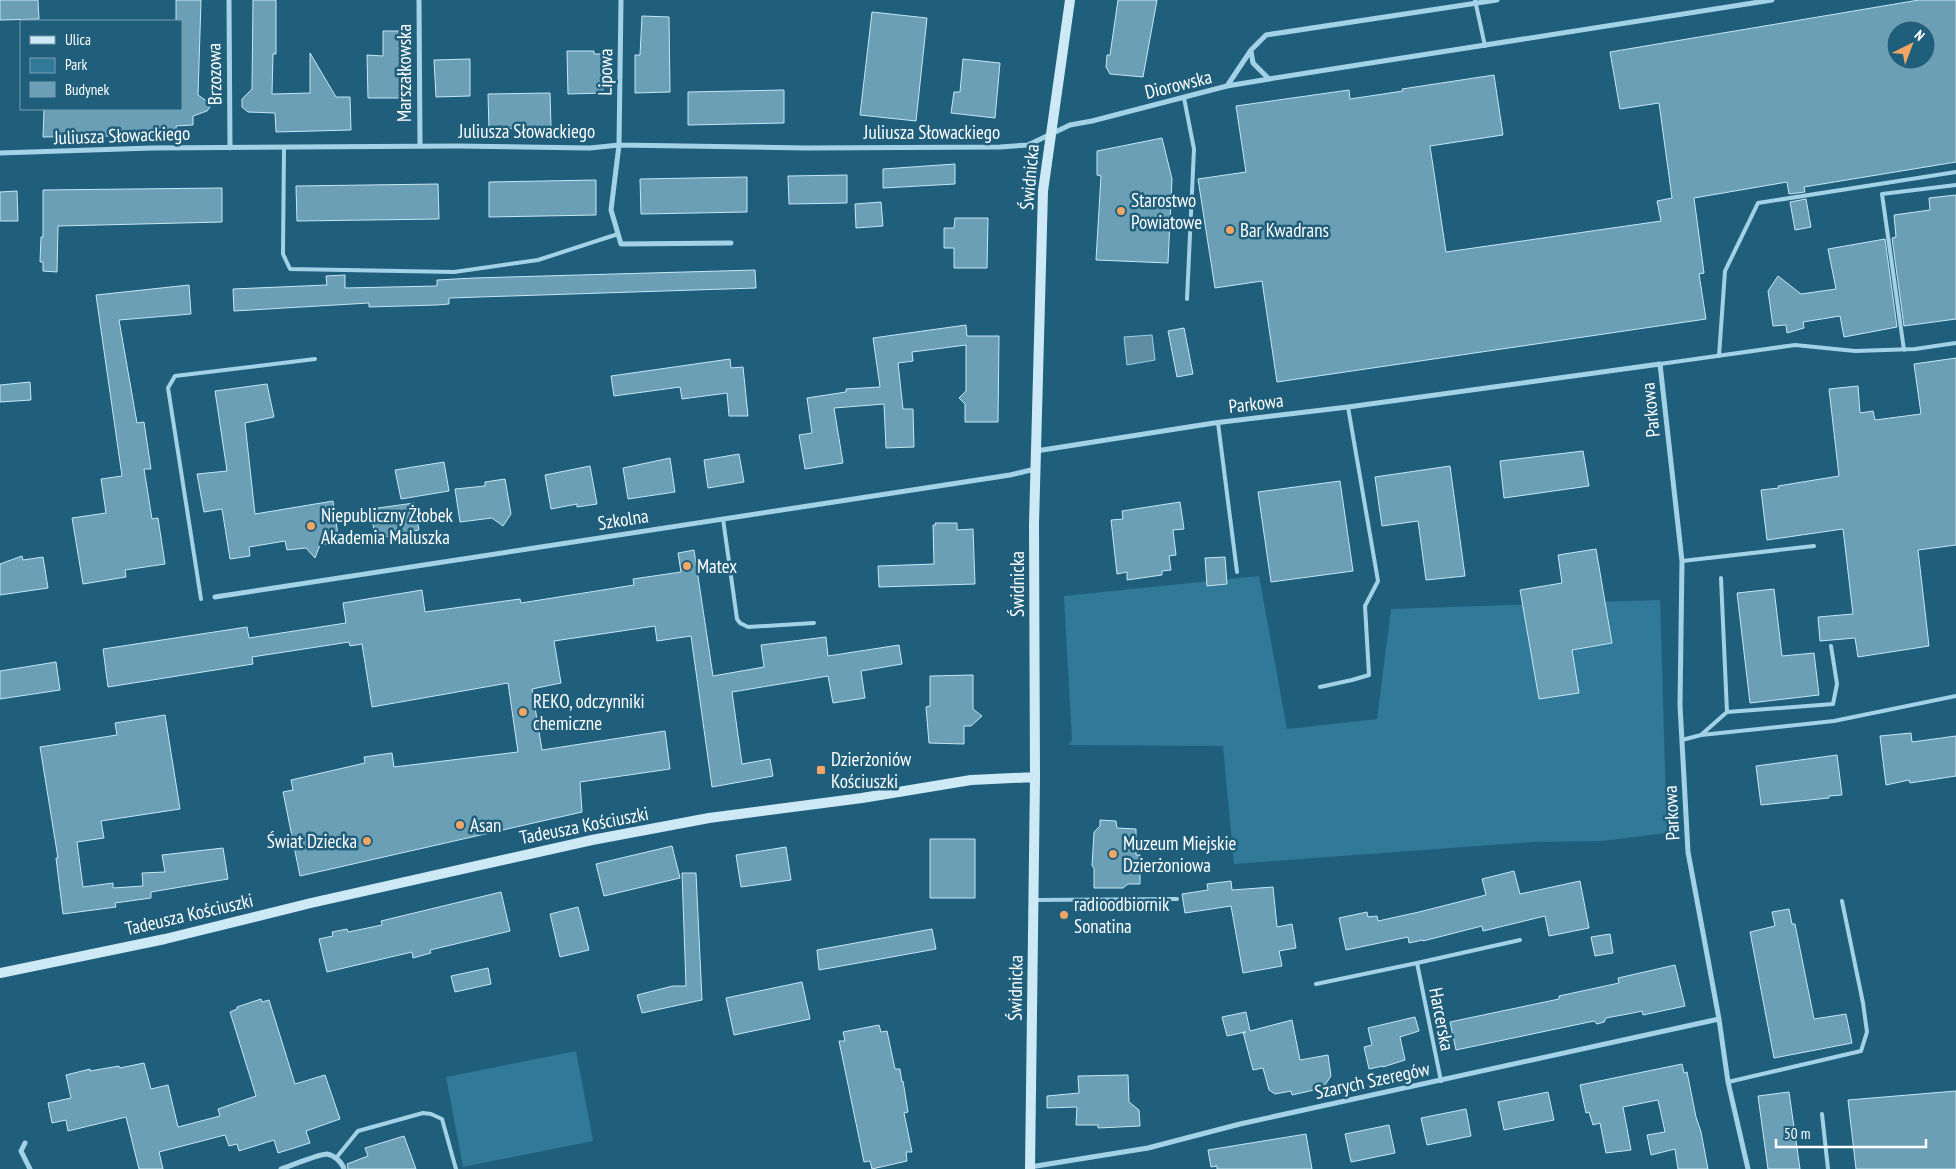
<svg xmlns="http://www.w3.org/2000/svg" width="1956" height="1169" viewBox="0 0 1956 1169" font-family="'PT Sans Narrow',sans-serif">
<style>
.green{fill:#307998}
.water{fill:#5e8ca1;stroke:#97d1e7}
.building{fill:#6a9fb6;stroke:#c6e7f5;fill-rule:evenodd}
.lines{fill:none;stroke-linecap:round;stroke-linejoin:round}
.lane{stroke:#a3d2e6;stroke-width:4}
.street{stroke:#a3d2e6;stroke-width:5}
.secondary{stroke:#cde9f5;stroke-width:10}
.poi-dot{fill:#f3a664;stroke:#205f7c;stroke-width:2}
.labels{text-anchor:middle;dominant-baseline:central;stroke-width:5;stroke-linejoin:round;paint-order:stroke}
.street-label{font-size:19px;fill:#fff;stroke:#205f7c}
.poi-label{font-size:19px;fill:#fff;stroke:#205f7c;text-anchor:start}
</style>
<rect width="100%" height="100%" fill="#205f7c"/>
<path class="green" d="M1259,576L1287,729L1377,719L1391,609L1660,600L1667,833L1602,841L1533,842L1234,864L1223,746L1068,745L1072,740L1064,596Z
M576,1051L593,1141L463,1167L446,1077Z"/>
<path class="water" d="M1152,335L1155,360L1127,365L1124,337Z"/>
<path class="building" d="M0,0H38L39,19L0,20Z
M176,0H201L198,95L208,102L210,107L207,111L193,116V125L176,126L177,135L43,137L44,109H181V21H176Z
M253,0H276V54H273L272,94L310,93V53L336,97H350L351,130L276,132L275,113L248,112L242,107V99L252,89Z
M1118,0H1157L1143,77L1110,74L1106,67L1107,55H1110Z
M1919,0H1956V162L1804,187L1805,192L1789,194L1787,182L1694,198L1704,273L1699,274L1706,319L1277,382L1262,281L1215,288L1198,179L1246,172L1236,106L1349,90L1350,99L1403,91L1402,89L1494,75L1503,135L1430,146L1446,252L1661,221L1657,201L1672,198L1659,103L1620,109L1610,52ZM1896,30H1926V60H1896Z
M872,12L927,18L916,121L860,115Z
M642,16L669,17L670,92L635,93V55H640Z
M383,31H400L402,98H368L367,55L383,56Z
M567,51H594V54H602L603,93L568,94Z
M470,59V96L436,97L434,60Z
M963,59L1000,63L995,118L951,113L954,92H960Z
M784,90V123L688,125V92Z
M550,93L551,128L489,129L488,94Z
M1162,138L1172,179L1168,263L1096,260L1101,176L1097,175V151Z
M955,164V184L883,188V169Z
M847,175V203L789,204L788,176Z
M747,177V212L641,214L640,179Z
M596,180V215L489,217V182Z
M438,184L439,219L297,221L296,186Z
M222,188V222L58,226L57,272L43,271V262H40L41,237H43V190Z
M17,191L18,221H0V192Z
M1956,195V319L1904,326L1892,238L1896,237L1894,215L1930,210L1929,198Z
M1806,199L1811,227L1795,230L1790,202Z
M881,202L883,226L856,228L855,204Z
M955,218H988L987,268H954V248H944V228H954Z
M1885,239L1897,327L1844,337L1840,316L1803,322L1804,328L1787,333L1786,325L1773,326L1768,291L1778,276L1801,294L1836,289L1828,249Z
M755,270L756,288L449,298V304L437,305L369,307V303L234,311L233,289L327,285L326,276L345,275V288L437,286V280L474,278Z
M189,285L191,314L119,320L137,423L144,422L151,469H144L152,519L158,518L165,564L125,570L126,577L83,584L72,518L106,513L101,479L122,476L96,295Z
M966,325L967,336H999L998,422H965V404L959,398L966,391V345L912,352L913,361L898,363L903,409H913L914,447L886,448L884,404L834,408L843,463L805,469L799,435L812,433L807,398L846,392V389L880,387L873,338Z
M1184,328L1193,374L1177,377L1168,331Z
M1956,358V545L1918,550L1929,646L1858,657L1855,638L1820,641L1818,617L1853,614L1843,529L1767,540L1761,490L1779,488L1778,486L1839,476L1829,389L1858,386L1860,413L1873,411L1875,420L1921,414L1914,364Z
M730,359L731,368L743,367L748,416H729L727,393L682,399L680,387L614,396L611,376Z
M30,382L31,400L0,402V385Z
M267,384L274,417L245,423L255,514L333,501L339,542L320,545L315,558L306,548L287,550L285,541L249,547L250,556L230,559L222,509L204,512L197,474L227,471L215,391Z
M1583,451L1589,486L1504,498L1500,461Z
M739,454L744,482L708,488L704,460Z
M670,458L675,492L628,499L623,468Z
M444,462L449,491L401,499L395,470Z
M590,466L597,504L577,507V504L551,509L545,475Z
M1450,466L1465,576L1426,580L1418,521L1382,526L1375,477Z
M505,479L511,514L503,526L492,518L460,522L455,489L485,486V482Z
M1340,481L1353,571L1271,582L1258,492Z
M1180,502L1184,529L1173,530L1176,555L1169,556L1171,570L1162,571V575L1127,580V572L1117,574L1111,520L1123,519L1122,511Z
M414,503L419,530L375,539L371,509Z
M935,523H957V530L973,529L975,584L879,587L878,566L934,564L933,525H936Z
M1596,549L1612,643L1572,650L1579,693L1539,699L1520,590L1562,583L1558,555Z
M694,550L713,676L764,667L761,645L826,637L828,656L899,645L902,664L861,671L865,698L833,703L828,676L732,692L742,764L770,759L773,776L712,787L691,636L657,641L655,626L554,641L561,683L532,689L542,750L665,731L670,769L580,782L582,812L300,876L283,792L293,790L291,780L365,763L364,757L392,753L394,767L518,752L508,683L372,707L362,644L350,646L349,642L252,657L253,664L108,687L103,649L247,627L249,638L346,623L343,603L422,590L425,612L520,599L521,603L634,585L633,579L681,572L678,553Z
M22,556L23,560L43,557L48,588L0,595V564Z
M1225,557L1227,584L1207,586L1205,558Z
M1774,589L1782,656L1814,653L1819,695L1750,703L1737,593Z
M56,662L60,690L0,699V671Z
M973,675V709L982,716L971,726H964V744L929,743L926,707L930,706V676Z
M165,715L180,809L101,821L104,838L77,842L83,887L113,883V888L143,886L142,873L165,872L162,855L223,848L228,879L151,892V898L115,903L116,907L63,914L56,858H58L40,747L117,735L115,723Z
M1911,733L1912,742L1956,736V776L1910,783L1909,780L1886,785L1880,736Z
M1837,755L1842,795L1829,796V798L1761,805L1756,766Z
M1100,820L1116,821L1117,828L1136,829V855H1140V884H1128L1123,888H1094V868L1092,866L1094,832L1100,826Z
M930,839H975V898H930Z
M672,846L680,878L604,896L596,864Z
M786,847L791,880L741,887L736,855Z
M1514,871L1520,894L1580,881L1589,928L1549,936L1545,916L1483,931L1482,926L1423,941V940L1409,943L1408,937L1346,950L1339,918L1367,912L1368,917L1377,916L1378,921L1419,912L1486,895L1482,879Z
M682,873H696L702,1000L642,1013L637,995L673,986H686Z
M1231,881L1232,890L1273,887L1277,927L1292,924L1296,948L1279,951L1282,966L1243,973L1231,906L1185,913L1182,894L1208,890L1207,884Z
M501,892L510,931L430,950L431,953L413,958L412,952L327,972L319,939L333,936L332,932L347,929L348,932L382,925L381,921Z
M578,907L589,950L560,957L550,914Z
M1789,909L1792,924H1795L1814,1019L1846,1014L1852,1043L1774,1058L1750,932L1775,926L1772,912Z
M932,929L936,949L819,970L817,950Z
M1610,934L1613,953L1595,956L1591,937Z
M1675,965L1685,1006L1643,1015L1642,1011L1633,1013L1606,1018L1604,1022L1597,1024L1594,1021L1456,1050L1450,1022L1559,999V996L1619,983L1618,978Z
M488,968L491,984L455,992L451,976Z
M802,982L810,1019L734,1035L726,998Z
M261,999L262,1002L269,1000L295,1084L325,1075L340,1119L306,1131L310,1143L278,1153L274,1140L239,1151L237,1144L229,1146L225,1135L159,1152L163,1169H139L126,1117L68,1131L66,1120L52,1123L48,1103L71,1098L66,1075L90,1069V1071L119,1066L120,1068L144,1063L151,1089L168,1085L178,1127L220,1116L218,1109L256,1096L230,1012L237,1009V1007Z
M1246,1012L1250,1031L1292,1020L1300,1060L1328,1055L1331,1076L1323,1088L1292,1095L1291,1091L1275,1094L1269,1090L1263,1068L1253,1070L1243,1032H1246L1227,1036L1222,1017Z
M1415,1017L1419,1031L1400,1037L1405,1060L1383,1067V1066L1369,1069L1364,1047L1372,1045L1368,1028Z
M879,1025L881,1032L887,1031L895,1069H900L902,1082L903,1081L908,1112L904,1113L912,1152H906L907,1161L872,1169L870,1161L864,1162L839,1041H845L843,1032Z
M1682,1064L1684,1073L1687,1072L1696,1117L1701,1132L1708,1169H1678L1675,1149L1651,1155L1647,1135L1665,1132L1658,1100L1623,1107L1631,1150L1606,1153L1600,1123L1593,1125L1589,1112L1586,1113L1580,1085Z
M1128,1075L1129,1102L1139,1110L1140,1126L1098,1128V1125H1076L1077,1107L1047,1108V1096L1079,1093L1078,1076Z
M1956,1091V1169H1856L1848,1100Z
M1548,1092L1554,1120L1504,1130L1498,1102Z
M1789,1092L1800,1169H1768L1758,1096Z
M1466,1109L1471,1136L1427,1145L1421,1118Z
M1389,1125L1395,1153L1351,1162L1345,1134Z
M1306,1134L1312,1169H1217V1166L1211,1167L1208,1150Z
M404,1136L416,1169H348L347,1164L368,1156L365,1148Z"/>
<g class="lines">
<path class="lane" d="M1475,0L1485,46
M1184,98L1194,149L1187,299
M284,147L283,254L290,269L454,272L538,260L618,234
M1904,350L1882,194L1956,185
M1719,356L1725,271L1758,203L1956,172
M1660,364L1795,345L1855,351L1915,349L1956,343
M1218,423L1237,572
M723,519L737,619L740,623L748,627L814,623
M1682,561L1814,546
M201,599L168,388L175,376L315,359
M1320,687L1352,680L1369,675L1365,606L1378,581L1348,407
M1727,712L1833,704L1837,684L1831,646
M1701,735L1727,712L1721,578
M1682,740L1701,735L1834,721L1956,696
M1034,900L1177,899
M1316,984L1417,963
M1441,1081L1417,963L1520,940
M1728,1082L1861,1051L1867,1032L1863,1003L1842,901
M1822,1114L1828,1169
M336,1158L358,1131L423,1113L431,1114L442,1119L456,1169"/>
<path class="street" d="M229,0L230,148
M419,0L420,146
M621,0L619,145L611,210L621,244L731,243
M1251,51L1253,63L1269,79
M1227,86L1251,50L1266,35L1497,0
M0,153L152,148L457,146L590,148L619,145L805,148L1000,147L1028,145L1070,125L1092,121L1227,86L1269,79L1772,0
M1036,451L1214,423L1348,407L1660,364L1682,561L1680,705L1688,852L1719,1019L1728,1082L1748,1169
M215,597L1010,475L1035,469
M25,1143L21,1151L30,1169
M1030,1167L1148,1148L1240,1124L1719,1019
M281,1169C290,1166 319,1154 327,1154C334,1155 342,1162 344,1169"/>
<path class="secondary" d="M0,973L165,939L311,903L592,840L709,818L862,798L971,780L1035,777
M1030,1169L1035,777L1034,524L1043,191L1070,0"/>
</g>
<g class="poi-dot">
<circle cx="1121" cy="211" r="5"/>
<circle cx="1230" cy="230" r="5"/>
<circle cx="311" cy="526" r="5"/>
<circle cx="687" cy="566" r="5"/>
<circle cx="523" cy="712" r="5"/>
<rect x="816" y="765" width="10" height="10" rx="2.5"/>
<circle cx="460" cy="825" r="5"/>
<circle cx="367" cy="841" r="5"/>
<circle cx="1113" cy="854" r="5"/>
<circle cx="1064" cy="915" r="5"/>
</g>
<g class="labels">
<g class="street-label">
<text transform="translate(605 72) rotate(-89)">Lipowa</text>
<text transform="translate(404 73) rotate(-90)">Marszałkowska</text>
<text transform="translate(214 74) rotate(-91)">Brzozowa</text>
<text transform="translate(1178 84) rotate(-14)">Diorowska</text>
<text x="527" y="131">Juliusza Słowackiego</text>
<text x="932" y="132">Juliusza Słowackiego</text>
<text transform="translate(122 135) rotate(-2)">Juliusza Słowackiego</text>
<text transform="translate(1029 177) rotate(-85)">Świdnicka</text>
<text transform="translate(1256 403) rotate(-7)">Parkowa</text>
<text transform="translate(1650 410) rotate(-96)">Parkowa</text>
<text transform="translate(623 519) rotate(-9)">Szkolna</text>
<text transform="translate(1017 584) rotate(-90)">Świdnicka</text>
<text transform="translate(1671 813) rotate(-93)">Parkowa</text>
<text transform="translate(584 825) rotate(-11)">Tadeusza Kościuszki</text>
<text transform="translate(189 914) rotate(-13)">Tadeusza Kościuszki</text>
<text transform="translate(1015 988) rotate(-89)">Świdnicka</text>
<text transform="translate(1442 1019) rotate(79)">Harcerska</text>
<text transform="translate(1372 1080) rotate(-12)">Szarych Szeregów</text>
</g>
<g class="poi-label">
<text x="1131" y="200">Starostwo<tspan x="1131" dy="22">Powiatowe</tspan></text>
<text x="1240" y="230">Bar Kwadrans</text>
<text x="321" y="515">Niepubliczny Żłobek<tspan x="321" dy="22">Akademia Maluszka</tspan></text>
<text x="697" y="566">Matex</text>
<text x="533" y="701">REKO, odczynniki<tspan x="533" dy="22">chemiczne</tspan></text>
<text x="831" y="759">Dzierżoniów<tspan x="831" dy="22">Kościuszki</tspan></text>
<text x="470" y="825">Asan</text>
<text x="357" y="841" text-anchor="end">Świat Dziecka</text>
<text x="1123" y="843">Muzeum Miejskie<tspan x="1123" dy="22">Dzierżoniowa</tspan></text>
<text x="1074" y="904">radioodbiornik<tspan x="1074" dy="22">Sonatina</tspan></text>
</g>
</g>
<rect x="20" y="20" width="162" height="90" fill="#205f7c" stroke="#799fb0"/>
<rect x="30" y="36" width="25" height="8" fill="#cde9f5" stroke="#799fb0"/>
<text x="65" y="45" font-size="15" fill="#ffffff">Ulica</text>
<rect x="30" y="58" width="25" height="15" fill="#307998" stroke="#799fb0"/>
<text x="65" y="70" font-size="15" fill="#ffffff">Park</text>
<rect x="30" y="82" width="25" height="15" fill="#6a9fb6" stroke="#799fb0"/>
<text x="65" y="95" font-size="15" fill="#ffffff">Budynek</text>
<g transform="translate(1911 45) rotate(42)"><circle r="24" fill="#205f7c" stroke="#799fb0"/>
<path d="M0-4L9 19L0 12L-9 19Z" fill="#f3a664"/>
<text y="-8" font-size="14" font-weight="bold" text-anchor="middle" fill="#ffffff">N</text>
</g>
<path d="M1776 1139v8h150v-8" fill="none" stroke="#ffffff" stroke-width="2.5"/>
<text x="1784" y="1139" font-size="15" fill="#ffffff" stroke="#205f7c" stroke-width="4" paint-order="stroke">50 m</text>
</svg>
